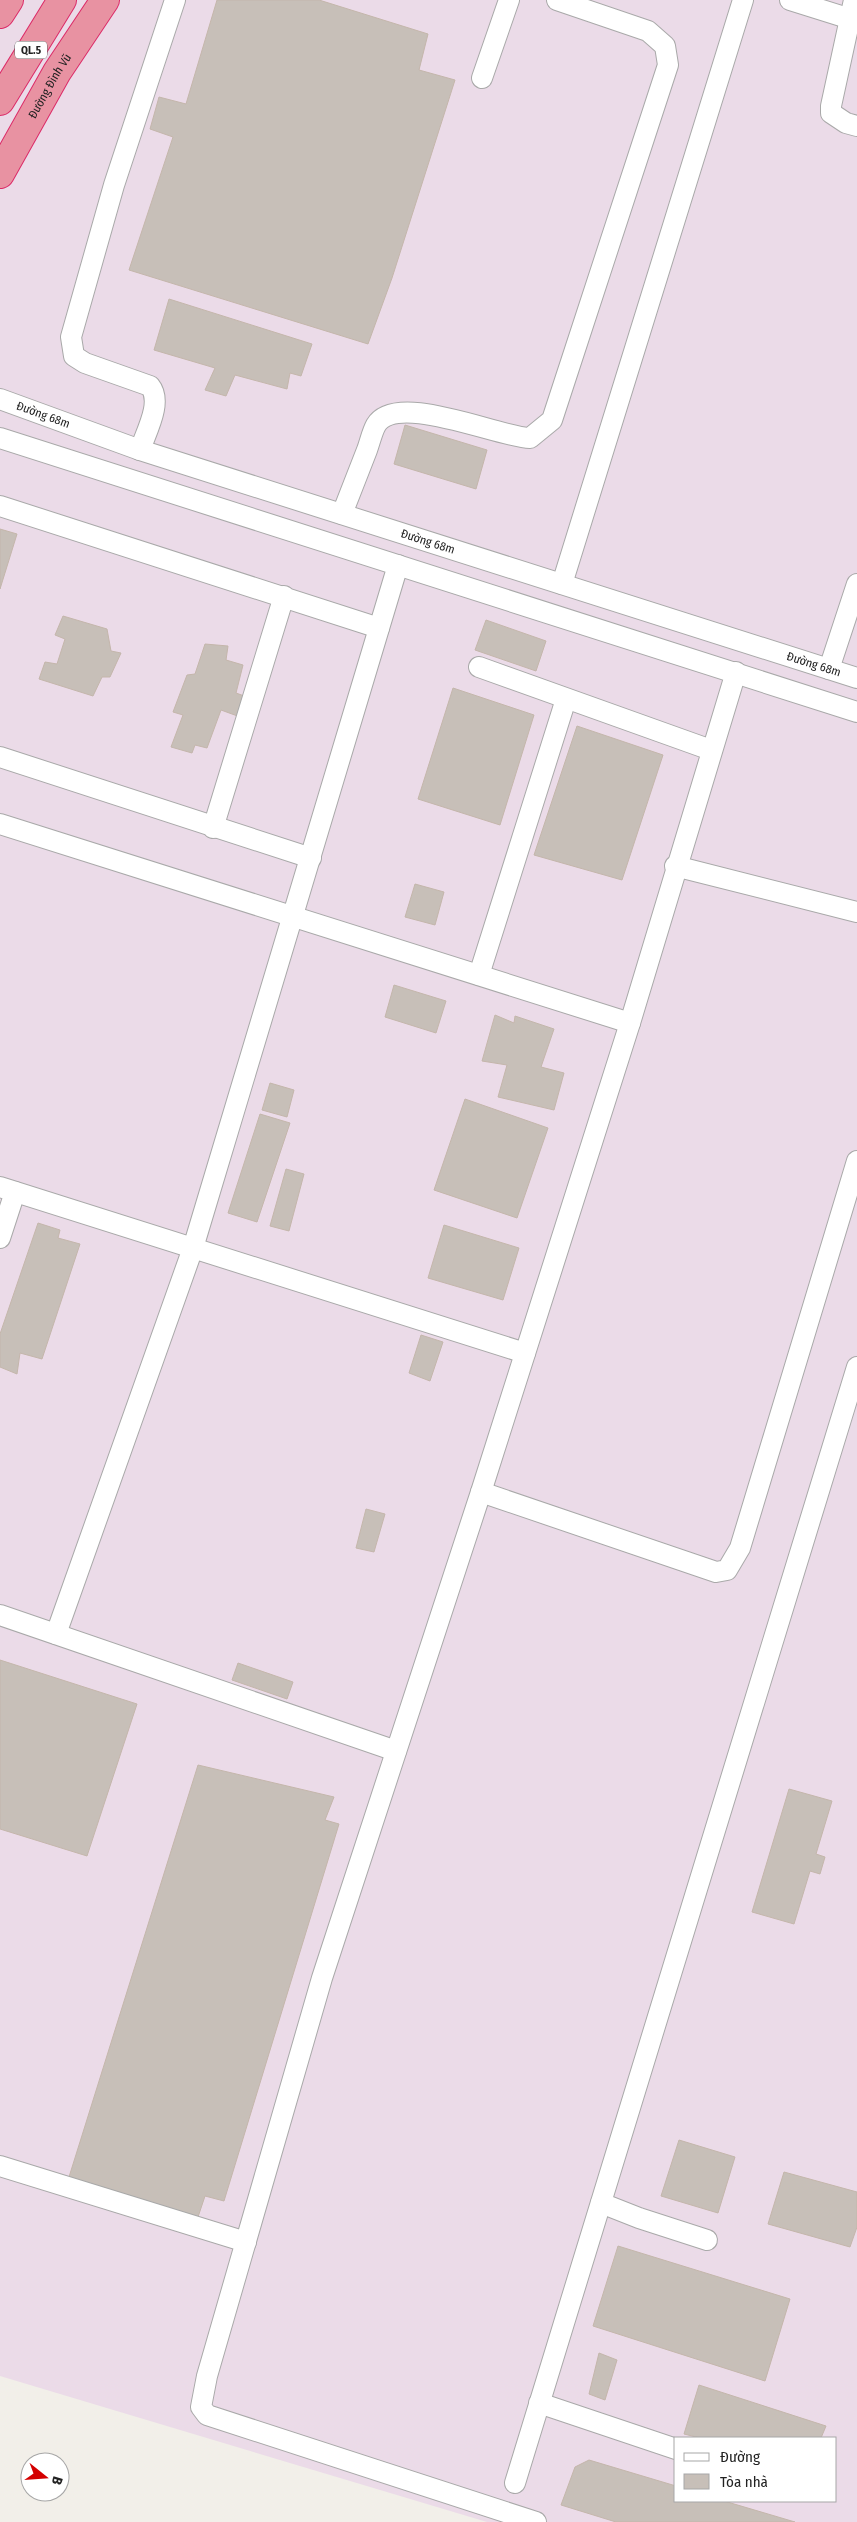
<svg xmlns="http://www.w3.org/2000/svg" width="857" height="2522" viewBox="0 0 857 2522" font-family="'Fira Sans Condensed',sans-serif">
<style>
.industrial{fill:#ebdbe8;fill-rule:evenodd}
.building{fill:#c7bfb8;stroke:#c4b6ab}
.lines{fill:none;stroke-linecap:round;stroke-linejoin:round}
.minor-casing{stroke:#a9a9a9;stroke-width:22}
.highway-casing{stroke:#dc2a67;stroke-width:30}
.minor{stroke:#fff;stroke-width:20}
.highway{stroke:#e892a2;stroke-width:28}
.labels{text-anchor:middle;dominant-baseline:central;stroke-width:4.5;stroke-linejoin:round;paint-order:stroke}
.shield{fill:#fff;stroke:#646464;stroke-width:1}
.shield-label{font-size:11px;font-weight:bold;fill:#222}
.street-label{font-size:12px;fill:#222;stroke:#fff}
</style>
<rect width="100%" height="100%" fill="#f2efe9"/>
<path class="industrial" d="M0,0H857V2522H487L0,2376ZM676,2438H836V2501H676Z"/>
<path class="building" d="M217,0H319L428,34L419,70L455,80L392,278L368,344L129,270L173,137L150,129L159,97L186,104Z
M169,299L312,344L301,376L290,373L287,389L235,375L226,396L205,390L215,368L154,350Z
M405,425L487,450L476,489L394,464Z
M0,529L17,534L0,589Z
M63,616L107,629L111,651L121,653L110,677H102L93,696L39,679L45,662L57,664L65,639L55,635Z
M486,620L546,641L536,671L475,650Z
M205,644L228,646L226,660L243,665L236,693L247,697L243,718L221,710L207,748L195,745L192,753L171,747L183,715L173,712L187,675L195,674Z
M453,688L534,715L500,825L418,799Z
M577,726L663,755L622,880L534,855Z
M415,884L444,892L435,925L405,917Z
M394,985L446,1001L436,1033L385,1017Z
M495,1015L514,1023L515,1016L554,1029L541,1067L564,1073L554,1110L498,1097L507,1065L482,1061Z
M270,1083L294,1090L287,1117L262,1110Z
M465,1099L548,1128L517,1218L434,1190Z
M260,1114L290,1123L257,1222L228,1213Z
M286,1169L304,1174L289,1231L270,1226Z
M38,1223L60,1230L58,1238L80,1244L42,1359L20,1353L17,1374L0,1367V1334Z
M444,1225L519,1248L503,1300L428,1278Z
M421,1335L443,1342L430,1381L409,1373Z
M366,1509L385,1514L374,1552L356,1548Z
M0,1660L137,1704L87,1856L0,1829Z
M238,1663L293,1682L287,1699L232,1680Z
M198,1765L334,1797L325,1820L339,1824L224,2201L205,2196L198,2217L69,2177Z
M789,1789L832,1801L816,1854L825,1857L820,1874L810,1871L794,1924L752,1912Z
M679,2140L735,2157L718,2213L661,2196Z
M784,2172L857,2192V2227L850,2247L768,2224Z
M618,2246L790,2299L765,2381L593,2326Z
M599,2353L617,2360L605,2400L589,2394Z
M699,2385L826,2426L821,2438H700L684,2434Z
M589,2460L676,2486V2501H724L795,2522H616L561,2505L575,2467Z"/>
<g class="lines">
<defs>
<g id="minor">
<path d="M790,0L857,21"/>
<path d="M854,0L831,106V113L846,123L857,126"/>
<path d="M482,78L509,0"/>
<path id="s1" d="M0,399L140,450L857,678"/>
<path d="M0,438L857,712"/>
<path d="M140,450C146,432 163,402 150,386L85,363L74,356L71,337L114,185L175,0"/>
<path d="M0,506L379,628"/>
<path d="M342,514C350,493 359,471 367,450C370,442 372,432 376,425C396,391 498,437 530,438L552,420L668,65L665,46L648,31L557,0"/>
<path d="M562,584L743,0"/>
<path d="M479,667L711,750"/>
<path d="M829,669L857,584"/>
<path d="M0,757L311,858"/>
<path d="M0,824L630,1023"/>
<path d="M213,828L284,596"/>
<path d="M675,866L857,912"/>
<path d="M479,975L566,699"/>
<path d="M0,1187L525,1353"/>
<path d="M0,1238L15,1192"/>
<path d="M481,1492L716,1572L727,1570L740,1548L857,1161"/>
<path d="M0,1615L396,1751"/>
<path d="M56,1634L193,1248L398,565"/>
<path d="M0,2166L246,2242"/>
<path d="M601,2203L639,2218L707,2240"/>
<path d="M539,2403L676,2449"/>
<path d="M515,2483L857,1367"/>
<path d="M536,2522L207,2415L201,2407L207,2376L322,1978L481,1492L630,1023L736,672"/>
</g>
<g id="highway">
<path d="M0,14L9,0"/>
<path d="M0,101L62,0"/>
<path id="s2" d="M0,174L57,72L105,0"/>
</g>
</defs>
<use href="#minor" class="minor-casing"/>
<use href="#highway" class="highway-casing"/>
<use href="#minor" class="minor"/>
<use href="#highway" class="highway"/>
</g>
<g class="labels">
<rect class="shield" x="15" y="41.5" width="32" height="17" rx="4"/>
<g class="shield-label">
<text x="31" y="50">QL.5</text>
</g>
<g class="street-label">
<text stroke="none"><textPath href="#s2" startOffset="101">Đường Đình Vũ</textPath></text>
<text stroke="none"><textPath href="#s1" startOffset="46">Đường 68m</textPath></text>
<text stroke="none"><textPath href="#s1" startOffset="451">Đường 68m</textPath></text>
<text stroke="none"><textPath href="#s1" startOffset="856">Đường 68m</textPath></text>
</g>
</g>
<rect x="674" y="2437" width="162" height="65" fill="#ffffff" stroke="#a7a7a7"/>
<rect x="684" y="2453" width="25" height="8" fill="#ffffff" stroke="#a7a7a7"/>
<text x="720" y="2462" font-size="15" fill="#222222">Đường</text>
<rect x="684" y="2474" width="25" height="15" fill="#c7bfb8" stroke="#a7a7a7"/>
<text x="720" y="2487" font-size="15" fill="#222222">Tòa nhà</text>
<g transform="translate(45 2477) rotate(107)"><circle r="24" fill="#ffffff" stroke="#a7a7a7"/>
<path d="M0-4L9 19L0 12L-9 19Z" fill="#d40000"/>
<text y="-8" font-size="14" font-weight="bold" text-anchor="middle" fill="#222222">B</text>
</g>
</svg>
